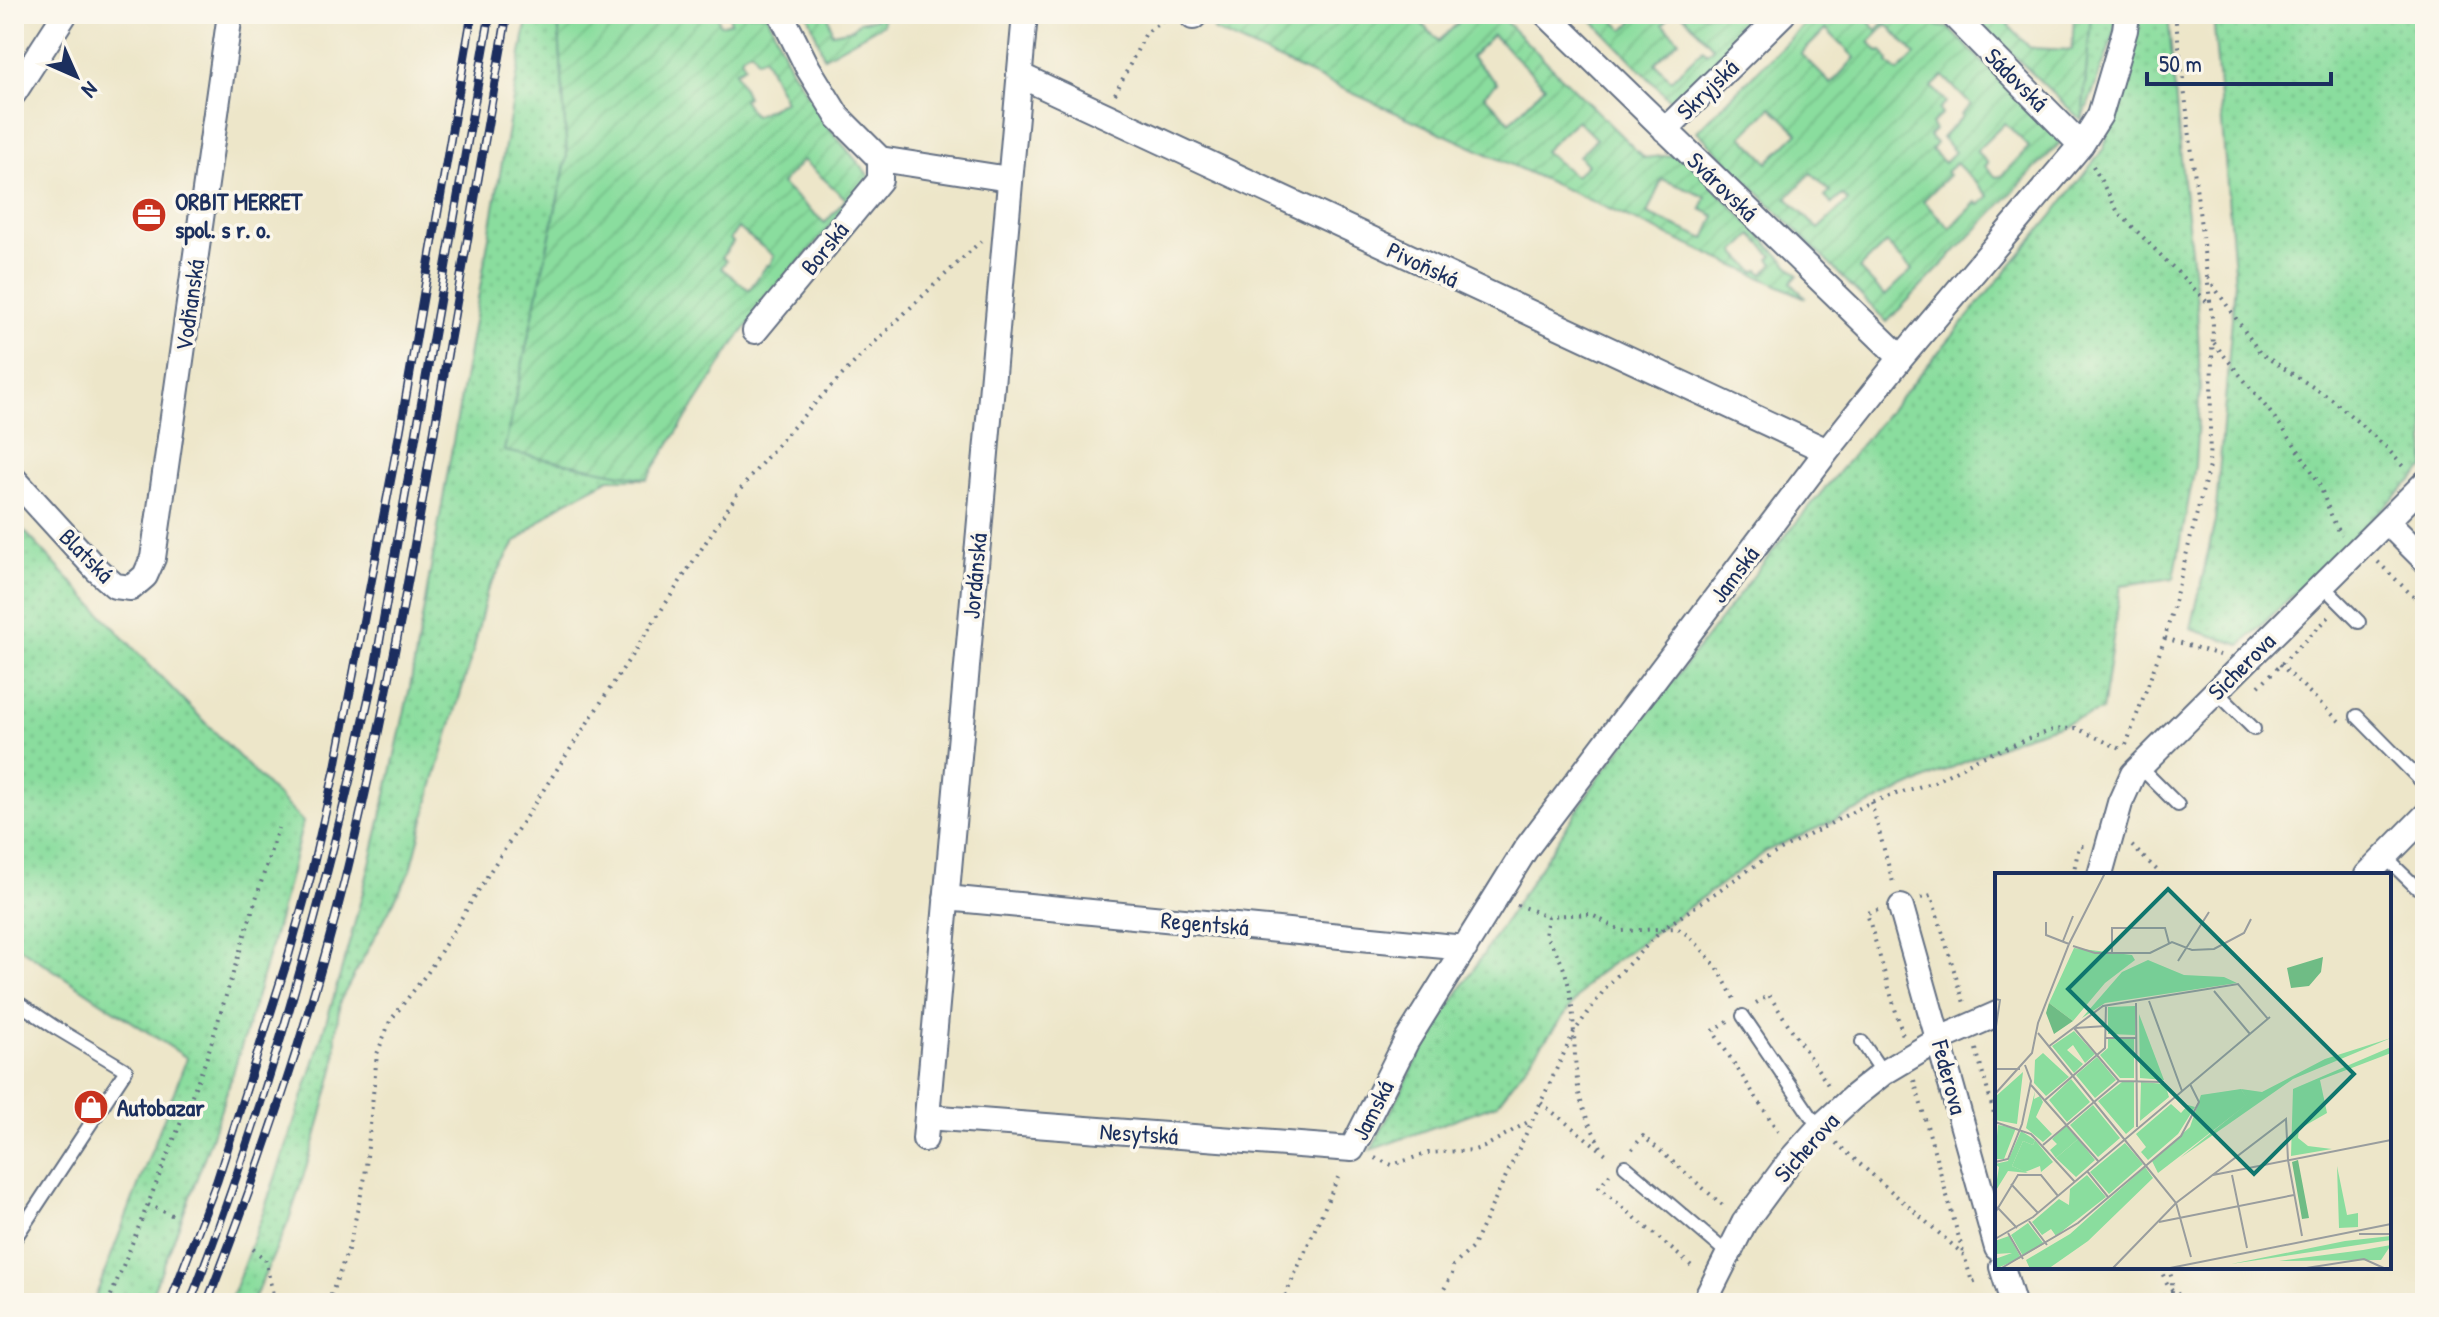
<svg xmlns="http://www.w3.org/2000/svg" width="2439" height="1317" viewBox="0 0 2439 1317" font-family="'Patrick Hand',sans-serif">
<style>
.grass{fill:url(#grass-dots);stroke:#52867e;stroke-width:2}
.garden{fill:url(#garden-furrows);stroke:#52867e;stroke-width:2;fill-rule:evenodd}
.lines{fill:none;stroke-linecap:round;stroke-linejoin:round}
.service-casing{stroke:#646f83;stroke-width:16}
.minor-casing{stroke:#646f83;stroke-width:28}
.path{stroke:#646f83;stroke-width:4;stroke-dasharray:2 6;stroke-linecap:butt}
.service{stroke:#fff;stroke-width:12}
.minor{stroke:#fff;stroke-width:24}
.rail-casing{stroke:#1b2f5e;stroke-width:9}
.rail{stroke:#fbf7ec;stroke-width:6;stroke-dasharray:18;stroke-linecap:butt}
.labels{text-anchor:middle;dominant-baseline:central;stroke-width:7;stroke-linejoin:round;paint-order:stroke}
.street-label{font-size:24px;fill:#1b2f5e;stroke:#fbf7ec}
.poi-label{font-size:24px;font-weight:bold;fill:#1b2f5e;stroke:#fbf7ec;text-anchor:start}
.inset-road{fill:none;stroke:#999d9e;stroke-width:2}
.view{fill:#0f766e;fill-opacity:0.15;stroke:#0f766e;stroke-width:4}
.inset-edge{fill:none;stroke:#1b2f5e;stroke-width:4}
</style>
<defs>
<pattern id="grass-dots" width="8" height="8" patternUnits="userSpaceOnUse" patternTransform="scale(2)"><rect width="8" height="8" fill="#8add9e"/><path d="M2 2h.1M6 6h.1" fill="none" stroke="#76be8a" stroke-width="1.8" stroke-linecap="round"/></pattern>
<pattern id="garden-furrows" width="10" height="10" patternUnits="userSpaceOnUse" patternTransform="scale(2)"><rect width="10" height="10" fill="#8add9e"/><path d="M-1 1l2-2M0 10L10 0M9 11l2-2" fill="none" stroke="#76be8a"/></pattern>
</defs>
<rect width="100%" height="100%" fill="#fbf7ec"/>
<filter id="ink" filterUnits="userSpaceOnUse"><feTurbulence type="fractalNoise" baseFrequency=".0125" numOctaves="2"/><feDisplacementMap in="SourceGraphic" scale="16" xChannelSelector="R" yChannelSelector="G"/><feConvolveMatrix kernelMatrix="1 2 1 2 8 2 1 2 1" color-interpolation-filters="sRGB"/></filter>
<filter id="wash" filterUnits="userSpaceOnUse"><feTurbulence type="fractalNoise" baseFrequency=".006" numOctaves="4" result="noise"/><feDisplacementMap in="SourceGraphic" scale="32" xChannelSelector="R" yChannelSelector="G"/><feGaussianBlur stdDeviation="1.8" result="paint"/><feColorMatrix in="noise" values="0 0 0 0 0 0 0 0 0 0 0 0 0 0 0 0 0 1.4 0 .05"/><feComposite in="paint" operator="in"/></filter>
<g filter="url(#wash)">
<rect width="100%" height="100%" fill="#ede6c9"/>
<path class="grass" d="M528,14H558L567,156L505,450L647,479H609L558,506L515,543L487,591L473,652L432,788L411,870L340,1001L336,1032L335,1065L316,1137L288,1223L252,1303H229C282,1168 327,1029 364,888C381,821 395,754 410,687Z
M2091,14H2117L2114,35L2082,121Z
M2141,14H2168L2183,180L2197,303L2200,386L2195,466L2174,578L2121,585L2102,711L2018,738L1768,850L1593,977L1497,1104L1371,1150L1428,1039L1597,780L1771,553L2051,217L2104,148Z
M2213,14H2425V468L2241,645L2191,629L2215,521L2235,282Z
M14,520L150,666L303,822C264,985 213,1148 148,1303H93L187,1058L14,944Z"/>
<path class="garden" d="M558,14H717L720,25L731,22L729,14H767L790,67L830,129L870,177L739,336L647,479L504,451L567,156ZM750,51L753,52L757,60L764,57L785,101L754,116L743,99L747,97L735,71L745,66L741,58L743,55ZM803,160L846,199L825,223L781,184ZM738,228L774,256L769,266L767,265L749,290L721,268L726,261L722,257L733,242L730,239Z
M808,14H828L832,33L853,29L859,22L875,19V14H882L883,24L824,57Z
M1231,14H1272L1279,22L1287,15L1297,27L1314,14H1412L1439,41L1458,23L1453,18L1448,22L1441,15L1443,14H1498L1644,158L1682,154L1798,275L1791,283L1806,298L1213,30ZM1493,35L1545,86L1510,122L1484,95L1497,83L1471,57ZM1577,120L1596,139L1579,156L1587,165L1575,176L1544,151ZM1662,179L1706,197L1701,209L1715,216L1705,239L1647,214ZM1752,235L1773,256L1769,259L1773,264L1763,274L1759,270L1755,272L1735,252Z
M1586,14H1607L1624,30L1640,14H1673L1663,24L1679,40L1655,63L1671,80L1703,49L1707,53L1713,47L1682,14H1765L1674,104Z
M1815,14H1861L1877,30L1892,14H1927L1938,26L1949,28L2061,142L1887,322L1697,131ZM1887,24L1915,55L1898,72L1888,63L1889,61L1882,51L1879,52L1869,42ZM1826,29L1855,58L1831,84L1801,54ZM1943,76L1971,105L1961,115L1962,117L1942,138L1955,152L1944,163L1931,150L1936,143L1929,136L1935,130L1931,124L1942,114L1939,110L1946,102L1932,87ZM1771,107L1798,133L1768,162L1742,136ZM2005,123L2029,147L2001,176L1996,177L1985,166L1988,163L1976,151ZM1956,163L1989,196L1979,205L1976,202L1950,228L1923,201L1949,175L1946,172ZM1811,173L1830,192L1825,197L1832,204L1842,195L1848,201L1818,229L1787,198ZM1886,243L1912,270L1885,296L1859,269Z
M1981,14H2018L2008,25L2030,48L2072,50L2074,18L2053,14H2091L2082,121L1985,28Z"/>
</g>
<g filter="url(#ink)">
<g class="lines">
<defs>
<path id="service" d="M2322,585L2359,622
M2216,691L2254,729
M2357,716L2425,785
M2140,767L2178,805
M2385,857L2416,887
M14,1000L56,1028L126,1070L14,1240
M1743,1016L1819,1128
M1862,1042L1883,1073
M1625,1166L1727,1253"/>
<path id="minor" d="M781,14L808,68L838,117L880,159L1009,179
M1546,14L1901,358
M1952,14L2081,145
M1193,17L1196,14
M1019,75L1827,451
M14,93L65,14
M1665,130L1783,14
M755,331L880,180V159
M14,479L97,570L115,586L131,588L145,576L153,558L230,14
M2387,522L2425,560
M2100,875L2120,803L2133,774L2425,483
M2367,875L2425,816
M946,898L1465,948
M1901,907L1997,1248
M927,1117L1352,1149L1406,1042L1525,850L1827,451L1901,358L2081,145L2100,115L2125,30L2127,14
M925,1139L1025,14
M2002,1267L2013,1303
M1704,1303L1744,1223L1792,1158L1819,1128L1853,1097L1883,1073L1940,1039L1997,1014"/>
</defs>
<use href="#service" class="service-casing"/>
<use href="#minor" class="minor-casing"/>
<path class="path" d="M1115,94L1146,33L1171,15
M2093,166L2118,212L2210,305
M2208,278L2260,353L2333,400L2386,447L2406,470
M2214,343C2249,387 2288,430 2316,478C2326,497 2329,517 2342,535
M2378,562L2425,608
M2165,638L2220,655
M2280,664L2340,722
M2259,686L2330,616
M2126,745L2165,638L2209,466L2213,325L2175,14
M1871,802L1894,886
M2132,846L2162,875
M2073,875L2079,846H2086
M1921,898L1931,895L1964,1003
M1517,905L1548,916L1590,914L1622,931L1677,928L1686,934L1700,947L1720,972L1736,1003
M1878,910L1867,913L1903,1036
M1548,916L1545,936C1583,981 1569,1039 1579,1093C1583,1114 1594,1133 1603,1151
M1756,1003L1769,995L1830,1088
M1728,1021L1713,1031L1781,1136
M1976,1049L1997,1124
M1914,1080L1963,1252
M1541,1103L1610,1157
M1836,1143L1964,1255L1972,1282L1981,1279
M1632,1149L1643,1136L1726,1208
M1375,1158L1392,1165L1428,1153L1474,1150L1484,1147L1528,1122
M1610,1174L1599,1187L1694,1268
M148,1205L174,1216
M253,1249L265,1259L275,1303
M2160,1267C2169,1292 2174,1293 2197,1303
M2168,1267L2172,1279V1292
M108,1303L206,1060L278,828
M328,1303L349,1247L365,1177L377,1054L390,1021L428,972L491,870L740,490C812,399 897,320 981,241
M1282,1303L1340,1173
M1437,1303L1452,1274L1453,1266L1472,1248L1574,1032L1607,986L1664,928L1766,858L1871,802L1934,782L1977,759L2033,737L2053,730L2076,728L2123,750
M2149,1303L2172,1292"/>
<use href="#service" class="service"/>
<use href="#minor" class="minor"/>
<defs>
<path id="rail" d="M170,1303L217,1181L287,961L311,875L335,770L400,431L472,14
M190,1303C269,1100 326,891 373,679L490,14
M207,1303C261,1165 309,1023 345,879C387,708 417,535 446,362C466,246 487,130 507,14"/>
</defs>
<use href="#rail" class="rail-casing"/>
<use href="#rail" class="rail"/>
</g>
</g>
<defs>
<symbol id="office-disc" viewBox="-11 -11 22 22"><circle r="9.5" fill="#c8321e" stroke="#fbf7ec"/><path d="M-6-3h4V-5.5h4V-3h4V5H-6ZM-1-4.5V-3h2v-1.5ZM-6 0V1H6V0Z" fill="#fff"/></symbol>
<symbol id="shop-disc" viewBox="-11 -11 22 22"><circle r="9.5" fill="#c8321e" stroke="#fbf7ec"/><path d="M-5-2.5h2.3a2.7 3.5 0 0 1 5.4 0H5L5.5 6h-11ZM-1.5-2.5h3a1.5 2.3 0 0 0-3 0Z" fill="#fff"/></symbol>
</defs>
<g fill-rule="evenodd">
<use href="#office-disc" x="129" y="195" width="40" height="40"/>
<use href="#shop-disc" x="71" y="1087" width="40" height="40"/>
</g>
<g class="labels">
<g class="street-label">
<text transform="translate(2017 79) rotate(45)">Sádovská</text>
<text transform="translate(1707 89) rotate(-44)">Skryjská</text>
<text transform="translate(1723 186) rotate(44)">Svárovská</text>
<text transform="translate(824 248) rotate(-51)">Borská</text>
<text transform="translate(1423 264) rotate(25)">Pivoňská</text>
<text transform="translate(189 305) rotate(-82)">Vodňanská</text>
<text transform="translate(87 555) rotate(45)">Blatská</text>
<text transform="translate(1734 574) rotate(-53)">Jamská</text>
<text transform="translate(974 576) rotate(-85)">Jordánská</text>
<text transform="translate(2241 666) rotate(-45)">Sicherova</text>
<text transform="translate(1205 923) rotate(5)">Regentská</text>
<text transform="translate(1950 1077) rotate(75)">Federova</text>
<text transform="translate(1372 1110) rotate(-63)">Jamská</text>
<text transform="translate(1139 1133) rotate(4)">Nesytská</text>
<text transform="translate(1806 1147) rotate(-48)">Sicherova</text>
</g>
<g class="poi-label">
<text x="175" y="201">ORBIT MERRET<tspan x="175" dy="28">spol. s r. o.</tspan></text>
<text x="117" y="1107">Autobazar</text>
</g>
</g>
<g transform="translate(1995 873)">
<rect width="396" height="396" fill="#ede6c9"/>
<path d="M79,75L137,82L140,87L110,110L78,148L54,130ZM153,87L189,102L229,104L242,110L110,130L87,145L127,99ZM396,165L298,206L185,285L254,229L246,216L267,219L330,186ZM396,174V180L325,207L332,240L304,256L303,265L313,273L337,276L296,283L298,216ZM26,258L40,267L38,272L28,268L17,293L33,300L13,298L0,319L4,294L0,291L13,288ZM83,266L100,287L81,304L61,285ZM342,293L352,342L363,340V354L344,355ZM396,363V367L236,391L350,368ZM396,372L386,387L284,388L368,377Z" fill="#8add9e"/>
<path d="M328,84L326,99L314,113L296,115L292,95ZM54,130L78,148L59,161L51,140ZM303,287L314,345L307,346L297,289Z" fill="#6fbc85"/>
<path d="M71,253L83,266L61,285L55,277L62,271L57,266ZM14,363L26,385L0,396V386L17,380L0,381V368Z" fill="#8add9e"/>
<path d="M140,133V162L113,161V134ZM144,141L169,207L145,205ZM79,158L100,181L90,190L78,172L72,177L88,191L79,200L57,173ZM113,166H139V205H125L105,182L113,175ZM48,180L74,204L51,223L39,210L40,187ZM102,184L121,207L100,225L81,202ZM28,199L22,251L0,247V224ZM76,206L95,229L72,249L54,227ZM127,209H139V254L131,261L103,228ZM146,209L170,211L174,224L145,248ZM246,216L255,229L163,300L157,288L195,254L206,222ZM40,218L39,226L45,223L48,229L41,244L57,261L48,269L31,255ZM176,231L186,240L193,232L200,234L183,261L153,287L146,279L151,274L141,261ZM98,232L125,265L103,284L75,252ZM3,252L21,255L9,286H0ZM40,267L58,289L46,299L45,293L30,299L17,293L28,268L38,272ZM130,270L148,291L114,321L95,299ZM150,294L158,305L93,368L53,396H35L31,387L75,361ZM92,302L111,324L61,363L56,356L47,362L37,349L64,326L74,332L75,316ZM33,350L49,371L28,383L16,362Z" fill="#8add9e"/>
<path class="inset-road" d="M51,49V62L74,71M68,68L78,43M78,73L100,80H155L177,69L197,77L219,76L249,60L256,46M117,80V55H170L174,70M183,88L214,39M219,118L255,161M0,126L5,127L0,160M154,128L187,218M141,130L142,254M79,155L124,208M80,155L111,153M43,160L181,330L196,384M111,165H142M53,174L108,133L243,111L273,146M0,196H25M36,212L104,289M0,221L37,180L43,150L74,71L110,0M50,227L110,175L111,132M0,249L36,261L80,309M48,272L124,208L169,209M0,289L13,286L27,251L36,208L30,192M92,298L113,324M218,302L396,267M237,302L252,375M16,311L43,340M2,334L22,355M0,340L23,302H46L63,323M34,348L52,372M164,349L299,322M13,360L28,386M364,361H396M0,366L38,344L275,144M5,396L83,350L186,263L204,229L195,211M117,396L181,330L291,246L293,287L307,363M170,396L396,351M305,396L369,386L391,396"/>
<path class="view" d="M173,16L359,201L259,301L73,116Z"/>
<rect width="396" height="396" class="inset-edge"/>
</g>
<rect width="2439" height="1317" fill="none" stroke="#fbf7ec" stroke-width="48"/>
<g transform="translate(76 76) rotate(135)" stroke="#fbf7ec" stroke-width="6" paint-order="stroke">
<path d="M0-6L14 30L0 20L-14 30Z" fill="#1b2f5e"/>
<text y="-12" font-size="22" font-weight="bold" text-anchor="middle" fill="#1b2f5e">N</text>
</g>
<path d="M2147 72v12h184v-12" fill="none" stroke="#1b2f5e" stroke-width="4"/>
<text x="2159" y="72" font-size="24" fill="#1b2f5e" stroke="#fbf7ec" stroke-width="6" paint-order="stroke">50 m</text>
</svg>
